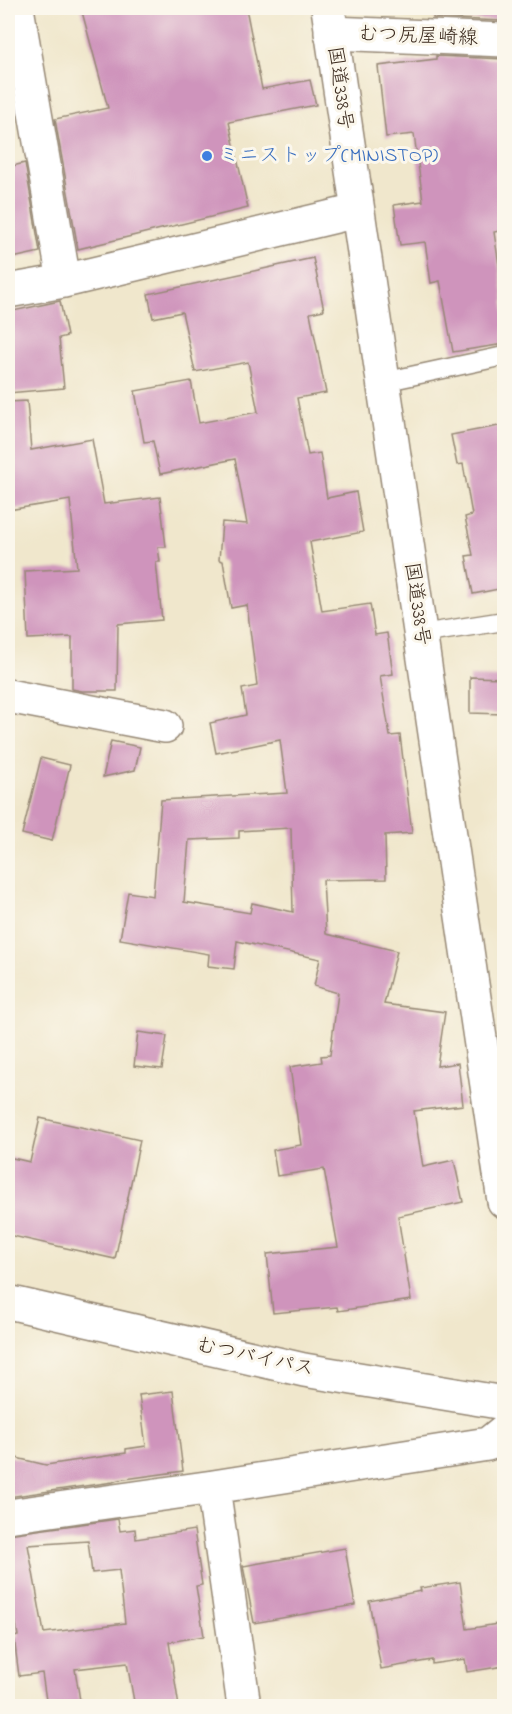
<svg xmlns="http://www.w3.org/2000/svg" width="512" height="1714" viewBox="0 0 512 1714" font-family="'Indie Flower','Klee One',sans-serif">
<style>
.building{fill:#cf94bc;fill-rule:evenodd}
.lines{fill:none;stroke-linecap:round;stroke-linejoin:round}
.service-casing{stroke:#968875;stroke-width:21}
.minor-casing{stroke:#968875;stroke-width:36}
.primary-casing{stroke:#968875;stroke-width:36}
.trunk-casing{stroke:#968875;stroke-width:36}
.service{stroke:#fff;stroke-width:18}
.minor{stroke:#fff;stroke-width:33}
.primary{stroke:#fff;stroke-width:33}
.trunk{stroke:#fff;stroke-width:33}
.shop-dot{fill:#3f7fe0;stroke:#fbf7ec;stroke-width:2}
.labels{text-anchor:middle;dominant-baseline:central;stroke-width:6;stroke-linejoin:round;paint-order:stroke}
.street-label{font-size:20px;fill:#3b2a1e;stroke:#fbf7ec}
.shop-label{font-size:20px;fill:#366cbe;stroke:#fbf7ec;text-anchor:start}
</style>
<rect width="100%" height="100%" fill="#fbf7ec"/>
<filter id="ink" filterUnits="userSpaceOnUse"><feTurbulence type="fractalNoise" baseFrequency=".0167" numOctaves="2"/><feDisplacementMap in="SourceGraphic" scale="12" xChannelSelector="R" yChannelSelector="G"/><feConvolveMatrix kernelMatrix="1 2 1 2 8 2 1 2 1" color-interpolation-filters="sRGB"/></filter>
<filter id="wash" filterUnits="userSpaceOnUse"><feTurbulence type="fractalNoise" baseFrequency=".008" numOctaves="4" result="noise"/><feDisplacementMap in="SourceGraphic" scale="24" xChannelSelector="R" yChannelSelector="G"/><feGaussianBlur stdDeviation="1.35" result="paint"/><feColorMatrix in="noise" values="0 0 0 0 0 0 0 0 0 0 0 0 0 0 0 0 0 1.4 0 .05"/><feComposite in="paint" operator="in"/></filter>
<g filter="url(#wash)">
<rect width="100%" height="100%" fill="#f0e7cc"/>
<g id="blocks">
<path class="building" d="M81,8H246L262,89L310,80L316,105L229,122L248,208L78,249L55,119L108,108Z
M433,8H504V21L433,18Z
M436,56L504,59V230L494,232L504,299V344L453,352L440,281L431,283L425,242L400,245L394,205L423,201L414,134L386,137L378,66L436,59Z
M25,163L40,252L8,259V167Z
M313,258L324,310L310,313L326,393L297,398L308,455L320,453L327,498L356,492L363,532L310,542L322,611L370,604L375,635L387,633L393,674L380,676L390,736L400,735L412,833L385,835L386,879L323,880L326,934L397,951L384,1004L445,1012L437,1066L458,1063L463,1105L414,1111L423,1167L454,1160L463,1202L398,1216L411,1300L338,1311L337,1307L273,1313L267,1254L338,1247L324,1169L277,1176L273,1150L301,1145L290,1067L322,1062L321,1056L330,1055L338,993L314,986L320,959L237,941L234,969L208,966L209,954L120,939L128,892L153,896L161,800L287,793L280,740L216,753L210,723L246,715L242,689L257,686L247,605L231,608L223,561L219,560L222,522L247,524L235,459L160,474L153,441L144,442L135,391L191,381L199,423L258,412L248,362L195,372L182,312L153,318L148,294ZM291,828L293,912L252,903L250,913L184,902L189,840L239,838V831Z
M60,301L67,336L59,338L64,388L8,393V312Z
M27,401L31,450L92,439L104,504L160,497L166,547H158L160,562H156L162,620L118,624L117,691H82L72,689V637L28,639L25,571L77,568L70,500L8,510V402Z
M504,425V588L473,594L466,556L473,555L465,517L472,515L463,464L457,465L451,435Z
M470,677L504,678V714L470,713Z
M111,741L140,747L135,770L103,777Z
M41,758L70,765L52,841L22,834Z
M138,1032L167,1036L162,1069L134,1066Z
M40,1118L140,1140L115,1259L8,1235V1157L30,1162Z
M173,1391L183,1471L118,1480L113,1482L8,1497V1456L46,1465L126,1453V1449L146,1446L139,1395Z
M118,1519L120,1531L135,1529L136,1539L194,1530L202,1585L196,1586L204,1636L169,1642L179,1707H135L127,1663L75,1669L81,1707H47L42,1673L19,1676L14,1637L18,1636L8,1576V1534ZM88,1541L92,1573L119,1570L125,1623L44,1633L28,1545Z
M345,1548L355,1605L254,1623L243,1566Z
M460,1582L467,1629L504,1623V1666L467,1672L465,1659L432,1664V1660L381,1669L369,1601L421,1591L420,1588Z"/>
</g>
</g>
<g filter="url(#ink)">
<use href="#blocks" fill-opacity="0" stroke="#968875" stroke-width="1.5"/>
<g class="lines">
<defs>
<path id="service" d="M383,382L504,356
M421,634L504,621"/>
<path id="minor" d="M17,8L64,281
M8,291L64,281L357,211
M8,696L165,726
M213,1487L244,1706
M8,1516L213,1487L488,1444L504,1431"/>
<path id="primary" d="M331,33L504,40"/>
<path id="trunk" d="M328,8L504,1201
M8,1302L304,1370L504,1403"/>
</defs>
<use href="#service" class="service-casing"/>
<use href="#minor" class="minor-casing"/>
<use href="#primary" class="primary-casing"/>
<use href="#trunk" class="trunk-casing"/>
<use href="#service" class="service"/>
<use href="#minor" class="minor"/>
<use href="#primary" class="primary"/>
<use href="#trunk" class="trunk"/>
</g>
</g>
<circle class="shop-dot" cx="207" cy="156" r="6"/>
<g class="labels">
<g class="street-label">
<text transform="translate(418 37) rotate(2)">むつ尻屋崎線</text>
<text transform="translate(339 88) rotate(82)">国道338号</text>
<text transform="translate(416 604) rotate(82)">国道338号</text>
<text transform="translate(255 1358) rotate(12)">むつバイパス</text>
</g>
<g class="shop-label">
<text x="219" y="156">ミニストップ(MINISTOP)</text>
</g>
</g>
<rect width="512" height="1714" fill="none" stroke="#fbf7ec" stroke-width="30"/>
</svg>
